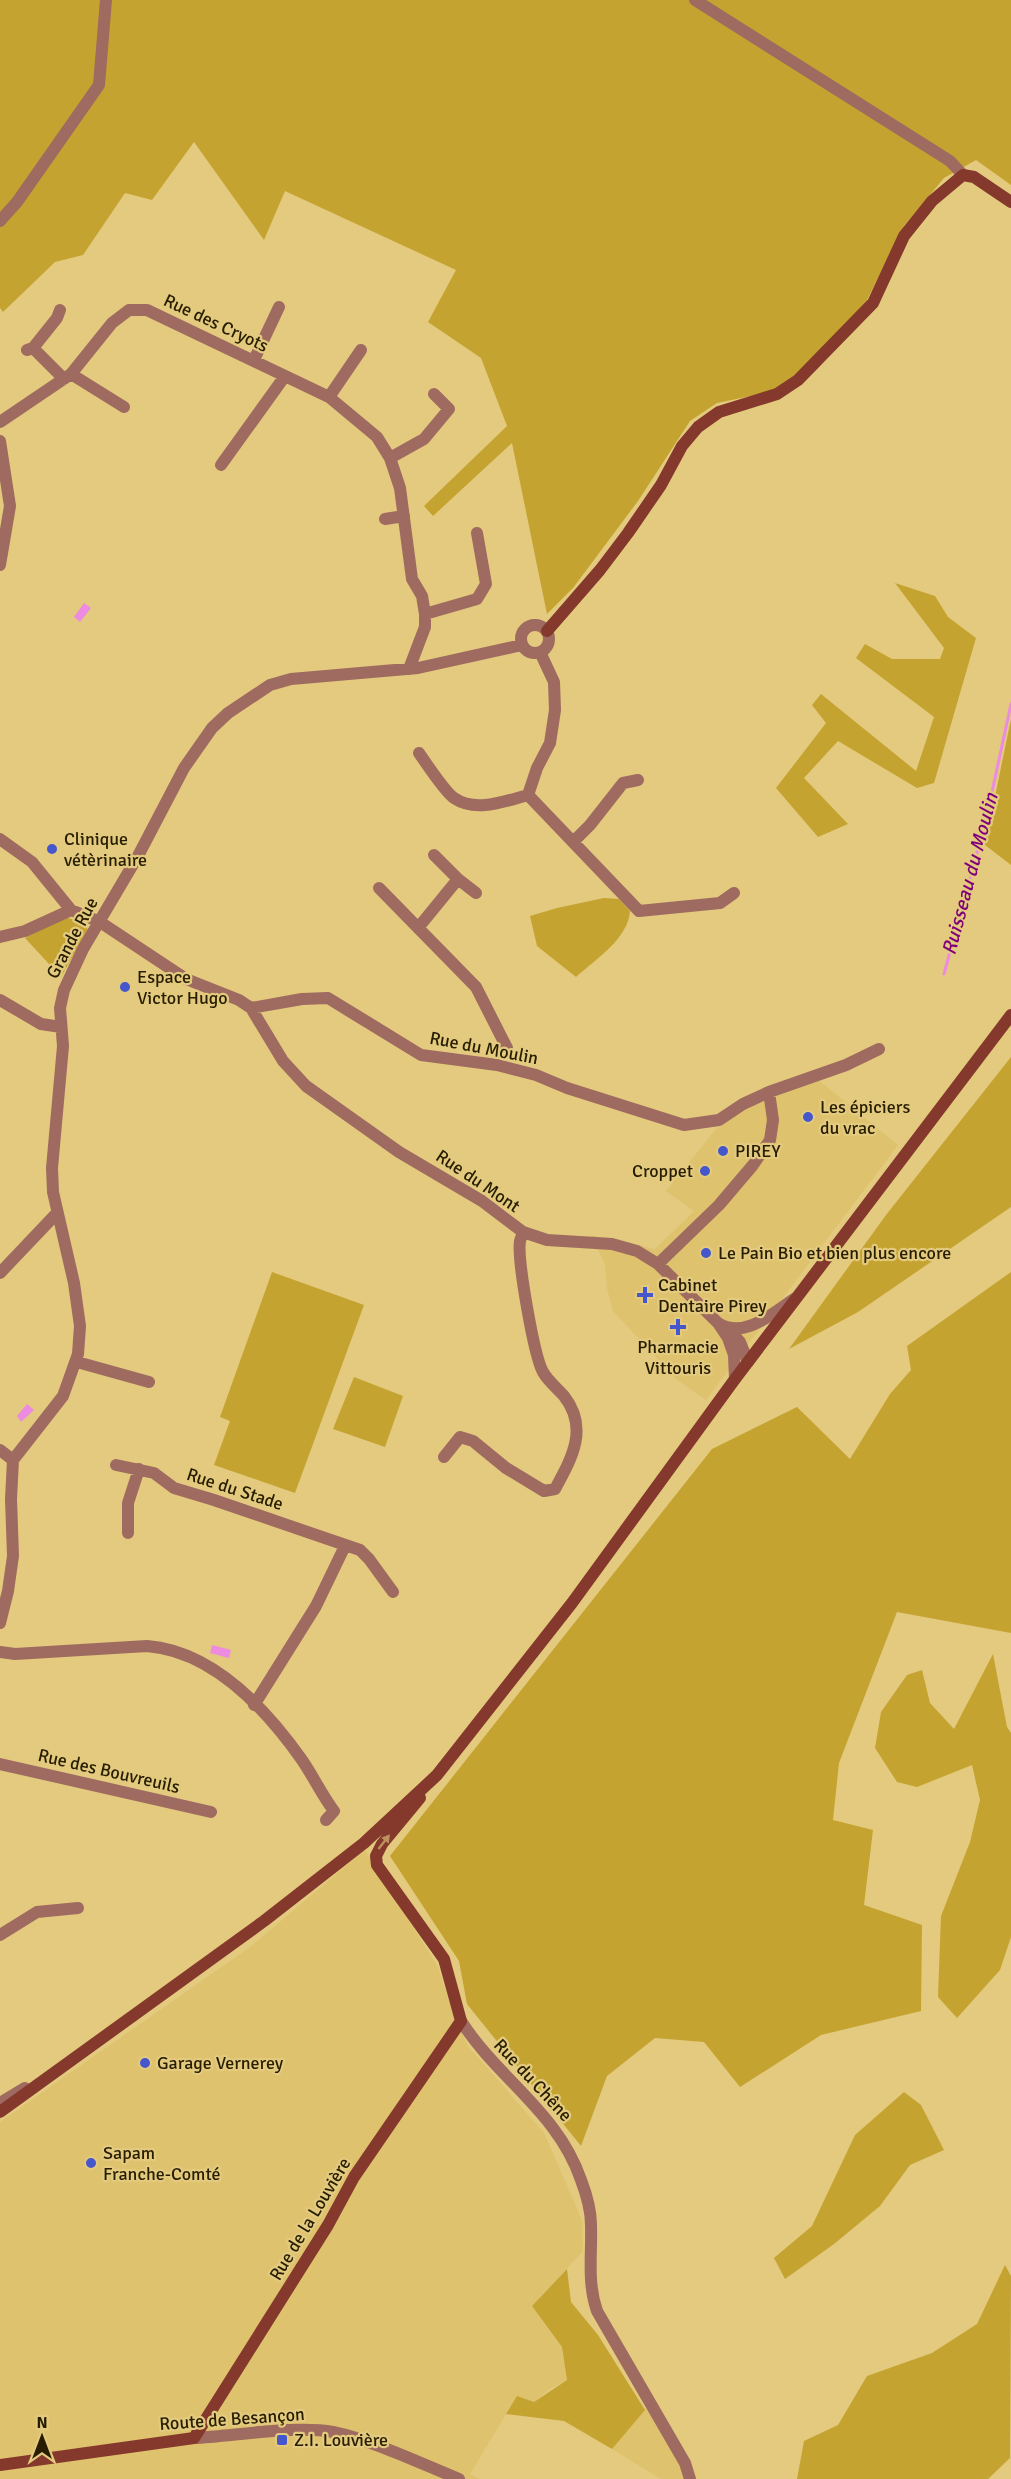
<svg xmlns="http://www.w3.org/2000/svg" width="1011" height="2479" viewBox="0 0 1011 2479" font-family="Signika,sans-serif">
<style>
.built{fill:#dec26d}
.green{fill:#c5a331}
.water{fill:#ec8be0}
.lines{fill:none;stroke-linecap:round;stroke-linejoin:round}
.stream{stroke:#ec8be0;stroke-width:3}
.street{stroke:#9f6a60;stroke-width:12}
.secondary{stroke:#84392c;stroke-width:12}
.oneway{fill:#bd905d}
.poi-dot{fill:#4557cb;stroke:#e3ca7e;stroke-width:2}
.labels{text-anchor:middle;dominant-baseline:central;stroke-width:4.5;stroke-linejoin:round;paint-order:stroke}
.street-label{font-size:18px;fill:#271d00;stroke:#e3ca7e}
.poi-label{font-size:18px;fill:#271d00;stroke:#e3ca7e;text-anchor:start}
.water-label{font-size:20px;font-style:italic;fill:#7f0077;stroke:#e3ca7e}
</style>
<rect width="100%" height="100%" fill="#e3ca7e"/>
<path class="built" d="M817,1079L898,1145L706,1400L677,1380L613,1311L607,1289L605,1264L591,1235L655,1249L694,1211L666,1191L716,1129L750,1107Z
M365,1850L438,1967L453,2014L468,2046L544,2133L582,2220L583,2251L532,2306L562,2347L567,2380L548,2390L534,2402L517,2396L470,2474L480,2479H0V2122L250,1947Z
M654,2398L689,2460L696,2479H661L612,2449Z"/>
<path class="green" d="M0,0H1011V185L976,160L944,178L904,226L866,302L805,368L770,392L717,403L690,421L638,501L573,588L547,614L512,443L433,516L424,506L507,426L481,358L428,322L456,270L285,191L264,240L194,142L152,200L125,193L83,255L55,262L3,312L0,308Z
M895,583L935,596L948,617L976,638L934,783L917,788L838,741L804,778L848,824L818,837L776,788L826,723L812,705L821,694L916,771L934,717L856,658L865,644L892,659H940L944,648Z
M1011,719V865L985,845Z
M604,898L619,899L630,911C628,939 596,959 576,977L537,946L530,916L557,908Z
M64,917L79,921L88,929L61,977L25,938Z
M1011,1057V1207L858,1312L789,1349L886,1215Z
M272,1272L364,1305L295,1493L214,1465L230,1421L220,1417Z
M1011,1272V1633L897,1612L839,1763L833,1820L873,1830L864,1905L922,1925L921,2011L821,2035L740,2087L704,2042L655,2038L607,2076L581,2146L467,2004L459,1961L390,1856L712,1449L797,1407L850,1459L890,1394L911,1370L907,1346Z
M354,1377L403,1396L385,1447L333,1429Z
M993,1654L1007,1727L1011,1733V1937L1000,1970L957,2018L938,1997L941,1916L970,1842L980,1800L972,1765L917,1787L897,1782L875,1748L881,1712L907,1675L922,1670L930,1703L954,1729Z
M904,2092L921,2105L944,2150L910,2165L880,2206L834,2244L785,2279L774,2258L812,2226L855,2135Z
M1005,2265L1011,2276L1010,2458L988,2479H797L804,2441L838,2425L867,2376L932,2353L977,2324Z
M567,2269L571,2302L598,2335L645,2410L612,2449L564,2421L506,2414L517,2396L534,2402L567,2380L562,2347L532,2306Z"/>
<path class="water" d="M84,603L91,608L80,622L74,617Z
M27,1404L34,1410L21,1422L17,1416Z
M212,1645L231,1650L229,1658L210,1653Z"/>
<g class="lines">
<path class="stream" d="M944,974L986,820L1011,704"/>
<path class="street" d="M695,0L950,161L963,175
M0,221L17,202L99,85L106,0
M33,348L64,379
M27,350L33,348L57,318L60,310
M254,360L279,307
M71,374L124,407
M329,397L361,350
M0,422L71,374L112,323L129,310H147L329,397L377,437L390,458L400,488L412,579L422,596L425,614V627L409,669
M0,441L10,506L0,565
M390,458L424,439L449,409L434,394
M221,465L285,376
M385,519L404,516
M425,614L477,599L486,584L477,533
M521 639a14 14 0 1 1 28 0a14 14 0 1 1-28 0Z
M540,652L554,682L555,710L550,743L537,768L528,795L639,911L720,903L734,893
M419,753C426,763 445,792 454,798C476,813 505,801 528,795
M0,839L32,862L71,910
M574,841L590,825L623,783L638,780
M458,879L476,893
M379,888L476,987L507,1048
M418,928L458,879L434,855
M0,937L25,931L71,910L100,922L186,979L239,1000L251,1008L283,1061L306,1086L399,1152L482,1201L523,1232L547,1240L612,1244L637,1251L658,1264L718,1323L728,1338L734,1355L735,1379
M0,1000L41,1024L61,1027
M251,1008L302,999L328,998L421,1055L497,1065L536,1075L567,1088L684,1125L719,1120L743,1104L769,1092L846,1065L879,1049
M658,1264L719,1205L753,1165L770,1140L773,1120L769,1092
M0,1273L57,1213
M718,1323C744,1340 773,1313 794,1299
M731,1332L740,1342L748,1362
M77,1362L149,1382
M0,1450L13,1460
M444,1457L460,1437L473,1441L506,1468L544,1491L555,1489C572,1458 589,1428 564,1396C557,1388 548,1381 543,1372C534,1356 517,1259 520,1241C520,1240 523,1233 523,1232
M13,1460L63,1396L78,1354L80,1326L74,1283L53,1192L52,1168L63,1046L60,1008L64,990L83,949L138,856L184,768L212,728L228,713L270,685L291,679L418,668L522,645
M116,1465L154,1473L174,1488L214,1500L360,1550L369,1559L393,1592
M128,1533V1503L139,1469
M0,1623L8,1591L13,1556L11,1499L13,1460
M0,1652L15,1654L147,1646C212,1651 266,1709 302,1760C313,1776 322,1795 334,1811L326,1820
M254,1705L316,1606L345,1546
M0,1764L211,1812
M0,1935L37,1912L78,1908
M461,2021C498,2079 558,2112 581,2180C586,2193 591,2211 591,2225C592,2255 587,2282 597,2311L685,2463L690,2479
M0,2103L25,2088
M194,2438C234,2436 296,2425 333,2432C372,2440 422,2464 459,2479"/>
<path class="secondary" d="M547,631L600,570L628,533L661,485L682,446L698,427L719,412L777,394L798,380L873,303L904,236L932,201L963,175L974,177L1011,202
M0,2112L264,1921L364,1843L437,1775L572,1603L735,1379L1011,1015
M0,2465L194,2438L328,2225L354,2177L461,2021L444,1959L377,1865L376,1856L382,1844L420,1798"/>
</g>
<defs><path id="oneway-solid" d="M-6-.8H1V-3.2L6.5 0L1 3.2V.8H-6Z" transform="scale(1.5)"/></defs>
<use class="oneway" href="#oneway-solid" transform="translate(384 1842) rotate(-52)"/>
<g class="poi-dot">
<circle cx="52" cy="849" r="6"/>
<circle cx="125" cy="987" r="6"/>
<circle cx="808" cy="1117" r="6"/>
<circle cx="723" cy="1151" r="6"/>
<circle cx="705" cy="1171" r="6"/>
<circle cx="706" cy="1253" r="6"/>
<path d="M642 1286h6v6h6v6h-6v6h-6v-6h-6v-6h6z"/>
<path d="M675 1318h6v6h6v6h-6v6h-6v-6h-6v-6h6z"/>
<circle cx="145" cy="2063" r="6"/>
<circle cx="91" cy="2163" r="6"/>
<rect x="276" y="2434" width="12" height="12" rx="3"/>
</g>
<g class="labels">
<g class="street-label">
<text transform="translate(216 323) rotate(25)">Rue des Cryots</text>
<text transform="translate(72 938) rotate(-62)">Grande Rue</text>
<text transform="translate(484 1048) rotate(11)">Rue du Moulin</text>
<text transform="translate(478 1181) rotate(34)">Rue du Mont</text>
<text transform="translate(235 1489) rotate(18)">Rue du Stade</text>
<text transform="translate(109 1771) rotate(13)">Rue des Bouvreuils</text>
<text transform="translate(533 2080) rotate(47)">Rue du Chêne</text>
<text transform="translate(310 2219) rotate(-59)">Rue de la Louvière</text>
<text transform="translate(232 2419) rotate(-4)">Route de Besançon</text>
</g>
<g class="poi-label">
<text x="64" y="839">Clinique<tspan x="64" dy="21">vétèrinaire</tspan></text>
<text x="137" y="977">Espace<tspan x="137" dy="21">Victor Hugo</tspan></text>
<text x="820" y="1107">Les épiciers<tspan x="820" dy="21">du vrac</tspan></text>
<text x="735" y="1151">PIREY</text>
<text x="693" y="1171" text-anchor="end">Croppet</text>
<text x="718" y="1253">Le Pain Bio et bien plus encore</text>
<text x="658" y="1285">Cabinet<tspan x="658" dy="21">Dentaire Pirey</tspan></text>
<text x="678" y="1347" text-anchor="middle">Pharmacie<tspan x="678" dy="21">Vittouris</tspan></text>
<text x="157" y="2063">Garage Vernerey</text>
<text x="103" y="2153">Sapam<tspan x="103" dy="21">Franche-Comté</tspan></text>
<text x="294" y="2440">Z.I. Louvière</text>
</g>
<g class="water-label">
<text transform="translate(970 874) rotate(-75)">Ruisseau du Moulin</text>
</g>
</g>
<g transform="translate(42 2437)" stroke="#e3ca7e" stroke-width="4.5" paint-order="stroke">
<path d="M0-4.5L10 22L0 15L-10 22Z" fill="#271d00"/>
<text y="-9" font-size="16" font-weight="bold" text-anchor="middle" fill="#271d00">N</text>
</g>
</svg>
